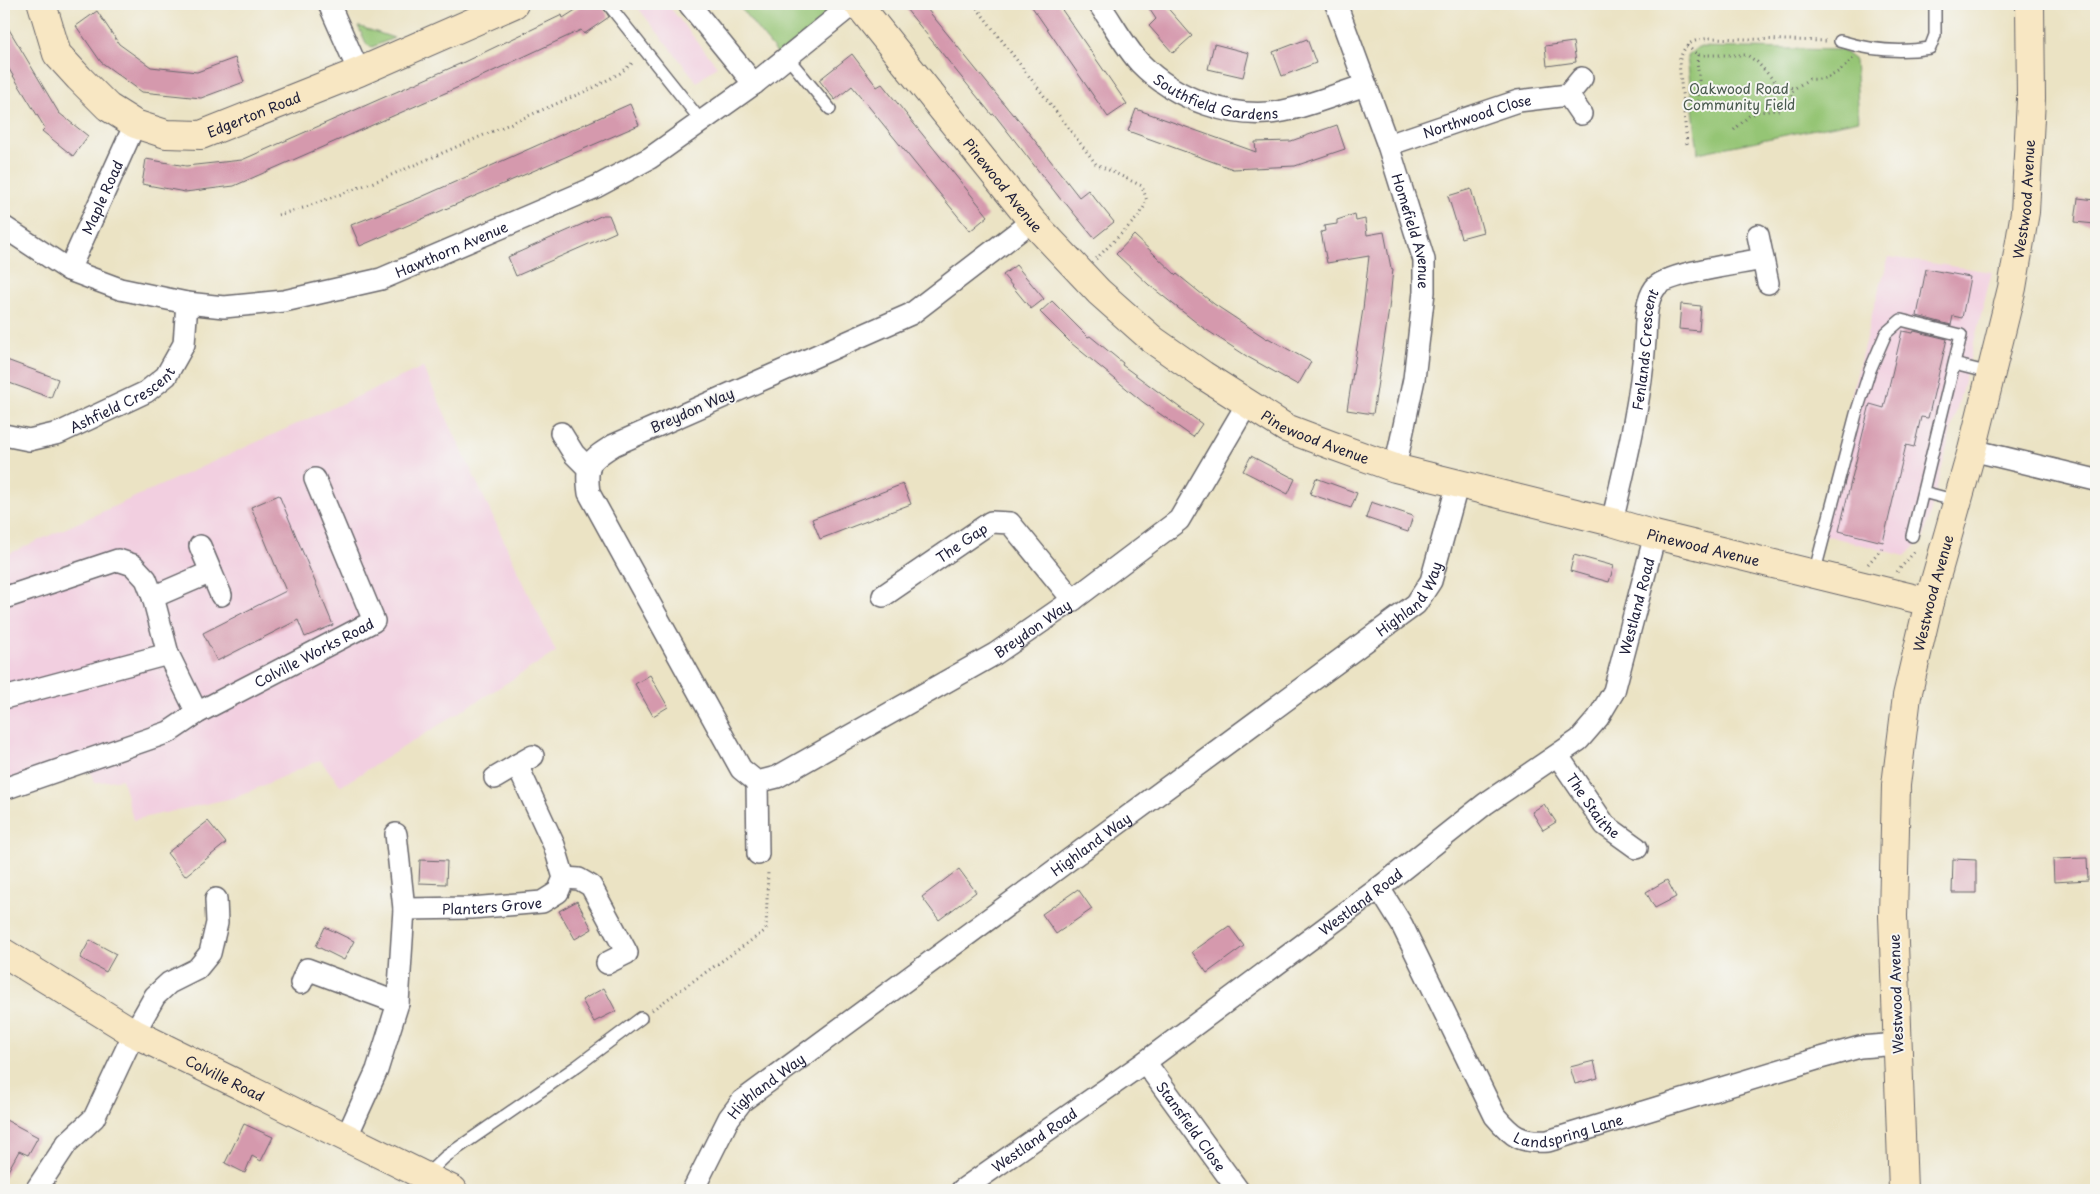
<svg xmlns="http://www.w3.org/2000/svg" width="2100" height="1194" viewBox="0 0 2100 1194" font-family="'Playpen Sans',sans-serif">
<style>
.built{fill:#f2cfe0}
.green{fill:#95c574;stroke:#5c7458}
.building{fill:#d599ad}
.lines{fill:none;stroke-linecap:round;stroke-linejoin:round}
.lane-casing{stroke:#68666b;stroke-width:14}
.street-casing{stroke:#68666b;stroke-width:24}
.secondary-casing{stroke:#68666b;stroke-width:30}
.path{stroke:#68666b;stroke-width:3;stroke-dasharray:1 4;stroke-linecap:butt}
.lane{stroke:#fff;stroke-width:11}
.street{stroke:#fff;stroke-width:21}
.secondary{stroke:#f8e7c3;stroke-width:28}
.labels{text-anchor:middle;dominant-baseline:central;stroke-width:4;stroke-linejoin:round;paint-order:stroke}
.park-label{font-size:14px;fill:#4a5b4f;stroke:#f6f6f2}
.street-label{font-size:14px;fill:#22223b;stroke:#f6f6f2}
</style>
<rect width="100%" height="100%" fill="#f6f6f2"/>
<filter id="ink" filterUnits="userSpaceOnUse"><feTurbulence type="fractalNoise" baseFrequency=".02" numOctaves="2"/><feDisplacementMap in="SourceGraphic" scale="10" xChannelSelector="R" yChannelSelector="G"/><feConvolveMatrix kernelMatrix="1 2 1 2 8 2 1 2 1" color-interpolation-filters="sRGB"/></filter>
<filter id="wash" filterUnits="userSpaceOnUse"><feTurbulence type="fractalNoise" baseFrequency=".0096" numOctaves="4" result="noise"/><feDisplacementMap in="SourceGraphic" scale="20" xChannelSelector="R" yChannelSelector="G"/><feGaussianBlur stdDeviation="1.12" result="paint"/><feColorMatrix in="noise" values="0 0 0 0 0 0 0 0 0 0 0 0 0 0 0 0 0 1.4 0 .05"/><feComposite in="paint" operator="in"/></filter>
<g filter="url(#wash)">
<rect width="100%" height="100%" fill="#ebe3c4"/>
<path class="built" d="M635,4H667L717,66L697,82Z
M1889,257L1992,272L1924,537L1905,556L1817,533L1874,306Z
M423,367L556,652L341,786L320,760L237,797L133,820L122,779L94,783L86,754L4,782V556Z"/>
<path class="green" d="M737,4H849L781,58Z
M358,26L394,38L372,47L367,45Z
M1698,47L1842,50L1855,60L1859,120L1698,153L1687,56Z"/>
<g id="blocks">
<path class="building" d="M585,4H601L609,17L584,34L581,30L461,86L234,186L185,192L142,184L146,159L186,166L242,160L464,62L562,15L563,18Z
M902,4H923L1013,115L1014,114L1079,197L1088,190L1114,222L1094,238L1063,200L1062,201L994,114L992,115Z
M1030,4H1058L1127,104L1108,117Z
M1146,4H1164L1192,36L1173,53L1149,26L1156,19Z
M97,11L119,44L151,67L197,72L235,58L244,82L201,98L142,92L101,62L76,26Z
M4,21L59,113L88,136L73,156L42,131L45,128L4,61Z
M1307,39L1316,63L1282,76L1273,52Z
M1573,42L1576,62L1547,66L1545,46Z
M1214,44L1249,53L1243,77L1208,69Z
M852,54L877,87L882,84L988,216L970,231L852,86L835,100L819,80Z
M630,104L639,125L360,246L351,225L419,198Z
M1136,109L1256,152L1255,142L1291,141L1337,125L1345,149L1295,166L1233,169L1128,131Z
M1471,189L1483,232L1461,238L1448,196Z
M2078,198L2096,200L2095,224L2075,222Z
M1355,214L1356,221L1365,219L1367,235L1384,232L1391,268L1393,269L1389,309L1373,414L1347,410L1363,309L1369,256L1327,263L1321,232L1325,231L1324,226L1337,224V220Z
M603,215H609L616,232L516,276L508,257Z
M1134,235L1176,275L1177,274L1214,304L1267,339L1268,338L1311,362L1298,385L1248,357L1202,327L1149,285L1116,254Z
M1016,265L1044,299L1031,309L1003,275Z
M1926,269L1970,277L1962,318L1953,316L1951,325L1917,316Z
M1052,301L1088,337L1090,336L1123,363L1122,365L1202,424L1193,437L1143,402L1071,343L1040,312Z
M1681,304L1701,306L1699,331L1679,329Z
M1902,331L1913,333L1914,331L1947,339L1928,418L1921,417L1914,447L1906,445L1883,542L1839,531L1870,404L1884,408Z
M4,359L58,379L51,398L4,381Z
M1251,456L1295,479L1288,494L1243,471Z
M1316,478L1357,493L1351,508L1310,494Z
M903,484L911,504L820,539L812,519Z
M279,495L333,625L305,637L298,620L217,661L203,633L286,591L251,507Z
M1371,502L1413,516L1408,532L1366,518Z
M1574,555L1614,566L1609,582L1570,571Z
M650,675L668,707L653,716L635,684Z
M1544,804L1556,822L1543,830L1532,812Z
M208,821L226,843L185,876L167,853Z
M2087,858L2088,880L2054,882L2053,859Z
M1953,859L1976,860V893H1952Z
M420,860L447,861L446,884L419,883Z
M959,869L976,892L939,920L922,897Z
M1667,880L1676,897L1655,908L1646,892Z
M1078,889L1092,909L1056,934L1042,914Z
M577,901L592,929L575,939L559,911Z
M1229,926L1244,946L1207,973L1192,952Z
M325,927L354,941L344,960L316,946Z
M90,940L116,954L106,972L80,958Z
M604,988L616,1011L594,1022L582,1000Z
M1594,1061L1598,1078L1575,1084L1570,1067Z
M4,1119L38,1137L28,1155L19,1151L4,1178Z
M244,1124L273,1137L261,1161L252,1156L245,1173L225,1163Z"/>
</g>
</g>
<g filter="url(#ink)">
<use href="#blocks" fill-opacity="0" stroke="#68666b" stroke-width="1"/>
<g class="lines">
<defs>
<path id="lane" d="M608,4L702,122
M1840,41C1869,50 1900,53 1930,48L1935,35V4
M787,57L830,109
M1923,492L1957,501
M1912,536L1954,364L1990,373
M1814,574L1856,414L1870,370L1886,333L1901,320L1961,335L1954,364
M425,1176L445,1157L577,1066L641,1018"/>
<g id="street">
<path d="M329,4L359,72"/>
<path d="M689,4L754,84"/>
<path id="s1" d="M1099,4C1112,22 1125,47 1140,63C1175,99 1234,121 1283,111C1309,106 1340,93 1366,85"/>
<path id="s2" d="M1336,4L1388,145L1424,260V292L1414,379L1395,468"/>
<path d="M1568,95L1581,114"/>
<path id="s3" d="M1388,145L1518,101L1568,95L1582,78"/>
<path id="s4" d="M1032,221L911,314L614,445C590,460 585,463 589,493L741,769L757,782L777,777L995,654L1073,600L1179,520L1247,404"/>
<path id="s5" d="M4,227L69,270L120,289L187,303L224,307L284,301L381,279L596,187L650,158L754,84L853,4"/>
<path d="M1763,259L1768,283"/>
<path id="s6" d="M69,270L135,124"/>
<path d="M561,433L574,454L589,469"/>
<path id="s7" d="M4,435L29,440L59,433L146,392L166,376L184,344L187,303"/>
<path d="M1972,450L2096,480"/>
<path id="s8" d="M1612,522C1626,462 1641,402 1645,340C1646,323 1645,302 1655,288C1665,273 1743,263 1763,259L1758,235"/>
<path d="M211,572L221,595"/>
<path id="s9" d="M883,596L991,522L1010,523L1073,600"/>
<path d="M153,597L211,572L200,546"/>
<path d="M4,598L118,560L133,565L146,579L153,597L168,654L197,713"/>
<path d="M4,698L168,654"/>
<path id="s10" d="M1558,756L1605,825L1637,848"/>
<path d="M517,765L533,756"/>
<path d="M757,782L758,854"/>
<path id="s11" d="M4,789L169,732L197,713L374,621L315,479"/>
<path d="M564,878L579,879L591,886L627,953L607,963"/>
<path id="s12" d="M1379,888L1402,925L1495,1116C1512,1136 1520,1143 1548,1141L1817,1059L1860,1047L1898,1044"/>
<path id="s13" d="M404,909L471,908L542,902L558,892L564,878L554,845L517,765L495,778"/>
<path d="M301,983L307,969L398,1003"/>
<path id="s14" d="M1145,1062L1238,1190"/>
<path d="M346,1138L377,1070L398,1003L404,909L396,834"/>
<path d="M36,1190L67,1143L94,1118L134,1033L155,996L169,983L197,969L210,953L217,923L216,899"/>
<path id="s15" d="M693,1190L729,1118L742,1101L1416,604L1431,581L1458,483"/>
<path id="s16" d="M962,1190L1145,1062L1379,888L1485,804L1579,740L1598,718L1614,691L1655,535"/>
</g>
<g id="secondary">
<path id="s17" d="M42,4L57,54L79,78L108,107L135,124L166,134L201,135L359,72L514,4"/>
<path id="s18" d="M858,4L1032,221L1099,292L1153,340L1203,375L1286,428L1331,445L1395,468L1612,522L1655,535L1929,602"/>
<path id="s19" d="M4,953L134,1033L453,1190"/>
<path id="s20" d="M1903,1190L1893,916L1896,785L1907,696L1929,602L1972,450L2012,288L2025,212L2031,99L2030,4"/>
</g>
</defs>
<use href="#lane" class="lane-casing"/>
<use href="#street" class="street-casing"/>
<use href="#secondary" class="secondary-casing"/>
<path class="path" d="M974,4L1096,164L1142,186L1147,201L1140,215L1096,259
M194,8L200,4
M1687,46L1698,55H1747L1757,62L1779,86L1795,88
M1698,55C1696,64 1699,71 1699,80C1699,90 1697,99 1698,109
M1734,130L1749,116L1758,112L1779,110L1788,101L1795,88L1809,79C1828,81 1841,72 1853,58
M1687,144L1679,62C1685,42 1691,41 1710,38L1827,41
M278,215L303,208L382,179L593,88L620,73L635,61
M1868,564L1884,546
M1897,572L1916,550
M652,1010L766,930L768,871"/>
<use href="#lane" class="lane"/>
<use href="#street" class="street"/>
<use href="#secondary" class="secondary"/>
</g>
</g>
<g class="labels">
<g class="park-label">
<text x="1739" y="88">Oakwood Road<tspan x="1739" dy="16">Community Field</tspan></text>
</g>
<g class="street-label">
<text stroke="none"><textPath href="#s1" startOffset="158">Southfield Gardens</textPath></text>
<text stroke="none"><textPath href="#s17" startOffset="282">Edgerton Road</textPath></text>
<text stroke="none"><textPath href="#s3" startOffset="94">Northwood Close</textPath></text>
<text stroke="none"><textPath href="#s18" startOffset="232">Pinewood Avenue</textPath></text>
<text stroke="none"><textPath href="#s6" startOffset="80">Maple Road</textPath></text>
<text stroke="none"><textPath href="#s20" startOffset="1006">Westwood Avenue</textPath></text>
<text stroke="none"><textPath href="#s2" startOffset="240">Homefield Avenue</textPath></text>
<text stroke="none"><textPath href="#s5" startOffset="474">Hawthorn Avenue</textPath></text>
<text stroke="none"><textPath href="#s8" startOffset="176">Fenlands Crescent</textPath></text>
<text stroke="none"><textPath href="#s7" startOffset="128">Ashfield Crescent</textPath></text>
<text transform="translate(692 410) rotate(-24)">Breydon Way</text>
<text stroke="none"><textPath href="#s18" startOffset="638">Pinewood Avenue</textPath></text>
<text stroke="none"><textPath href="#s9" startOffset="95">The Gap</textPath></text>
<text stroke="none"><textPath href="#s18" startOffset="1042">Pinewood Avenue</textPath></text>
<text stroke="none"><textPath href="#s20" startOffset="601">Westwood Avenue</textPath></text>
<text stroke="none"><textPath href="#s15" startOffset="939">Highland Way</textPath></text>
<text stroke="none"><textPath href="#s16" startOffset="912">Westland Road</textPath></text>
<text stroke="none"><textPath href="#s4" startOffset="1189">Breydon Way</textPath></text>
<text stroke="none"><textPath href="#s11" startOffset="340">Colville Works Road</textPath></text>
<text stroke="none"><textPath href="#s10" startOffset="61">The Staithe</textPath></text>
<text stroke="none"><textPath href="#s15" startOffset="535">Highland Way</textPath></text>
<text stroke="none"><textPath href="#s16" startOffset="492">Westland Road</textPath></text>
<text stroke="none"><textPath href="#s13" startOffset="88">Planters Grove</textPath></text>
<text transform="translate(1896 994) rotate(-92)">Westwood Avenue</text>
<text stroke="none"><textPath href="#s19" startOffset="254">Colville Road</textPath></text>
<text stroke="none"><textPath href="#s15" startOffset="130">Highland Way</textPath></text>
<text stroke="none"><textPath href="#s12" startOffset="340">Landspring Lane</textPath></text>
<text stroke="none"><textPath href="#s14" startOffset="79">Stansfield Close</textPath></text>
<text stroke="none"><textPath href="#s16" startOffset="88">Westland Road</textPath></text>
</g>
</g>
<rect width="2100" height="1194" fill="none" stroke="#f6f6f2" stroke-width="20"/>
</svg>
